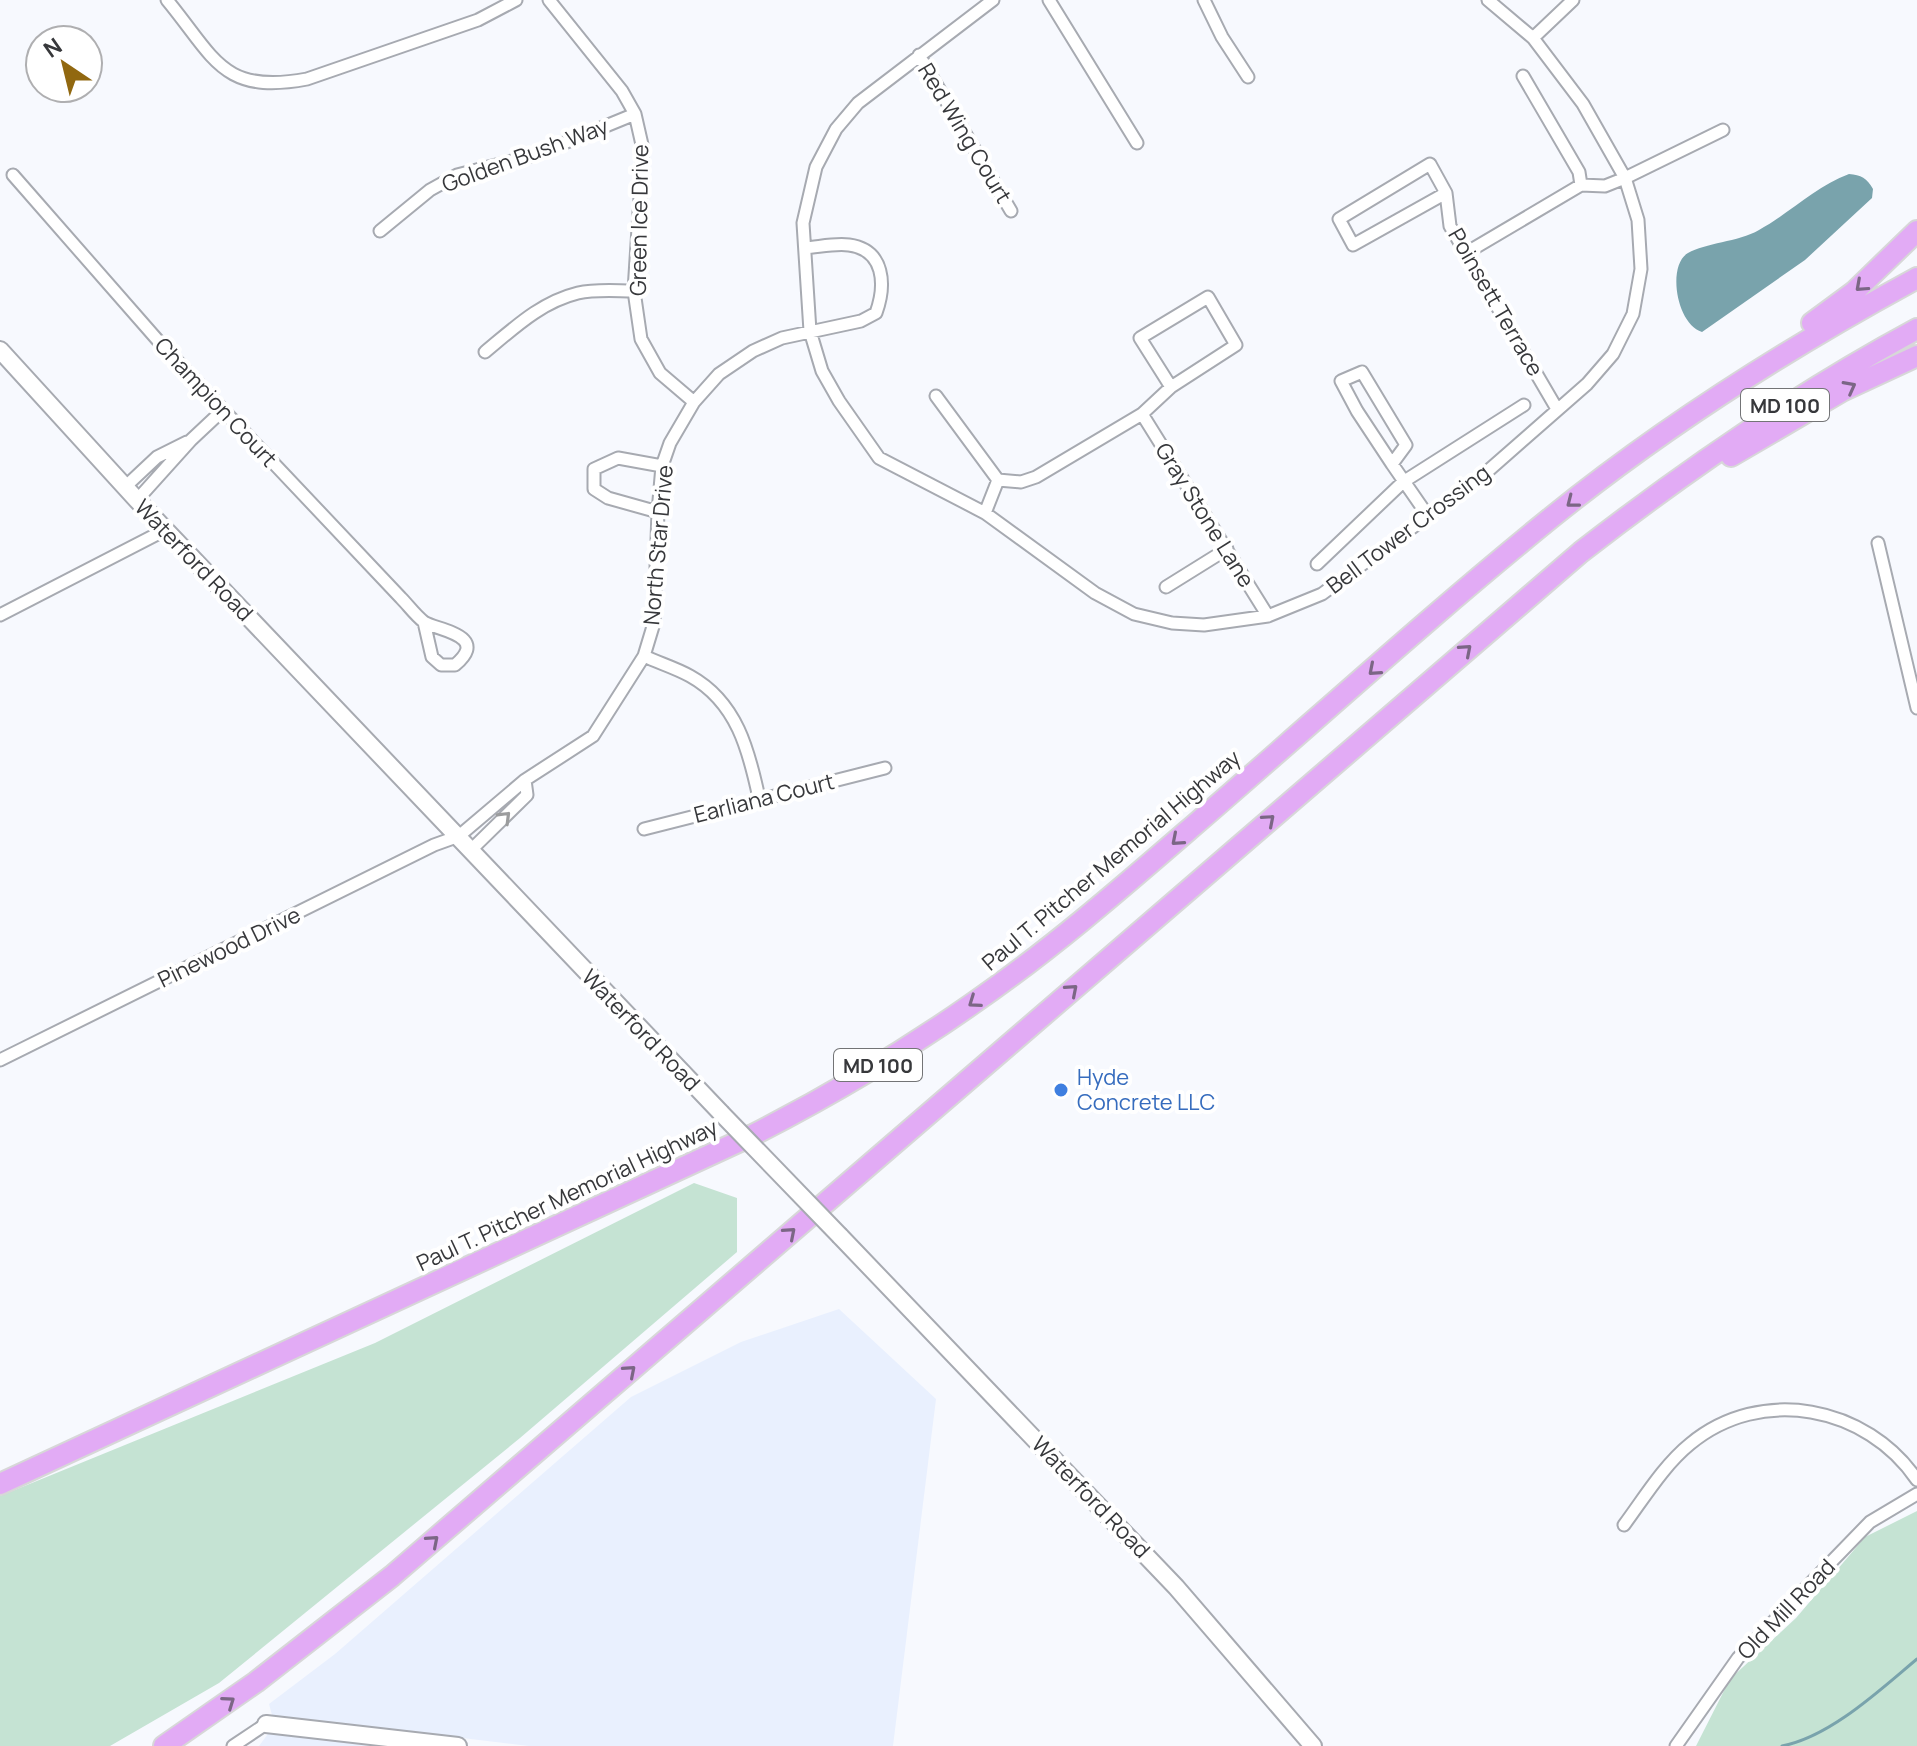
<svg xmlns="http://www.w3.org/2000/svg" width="1917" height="1746" viewBox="0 0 1917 1746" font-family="Manrope,sans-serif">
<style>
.built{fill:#e9f0fe}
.green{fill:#c5e3d3}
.water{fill:#79a3ac}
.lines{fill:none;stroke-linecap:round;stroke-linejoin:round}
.stream{stroke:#79a3ac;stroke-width:3}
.street-casing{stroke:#a7aab1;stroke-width:15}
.secondary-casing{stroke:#a7aab1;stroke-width:20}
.highway-casing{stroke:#d7d7d8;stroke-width:24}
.street{stroke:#fff;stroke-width:11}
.secondary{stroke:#fff;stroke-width:16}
.highway{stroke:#e2abf5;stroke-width:20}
.secondary-bridge-casing{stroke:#a7aab1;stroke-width:20;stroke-linecap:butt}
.secondary-bridge{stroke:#fff;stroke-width:16}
.oneway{stroke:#7b6685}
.oneway2{stroke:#9b9c9d}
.shop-dot{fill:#3f7fe0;stroke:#fff;stroke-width:3}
.labels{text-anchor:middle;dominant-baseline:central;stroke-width:8;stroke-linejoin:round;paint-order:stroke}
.shield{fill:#fff;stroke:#737476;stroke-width:2}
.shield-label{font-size:20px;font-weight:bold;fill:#37383b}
.street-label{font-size:22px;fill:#37383b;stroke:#fff}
.shop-label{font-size:22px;fill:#366cbe;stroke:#fff;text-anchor:start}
</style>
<rect width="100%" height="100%" fill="#f7f9fe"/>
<path class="built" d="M839,1309L936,1399L893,1746H529L272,1715L269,1704L335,1654L631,1397L741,1342Z
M270,1731L386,1746H259Z"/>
<path class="green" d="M694,1183L737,1198V1252L520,1438L219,1683L110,1746H0V1496L375,1343Z
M1917,1511V1746H1696L1730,1679L1796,1618L1865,1537Z"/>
<path class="water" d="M1849,174C1861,175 1867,178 1873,189L1872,198L1805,260L1702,332C1676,324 1667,265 1688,253C1705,243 1738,242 1759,230C1790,213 1816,186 1849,174Z"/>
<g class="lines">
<path class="stream" d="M1782,1746C1830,1737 1880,1690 1917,1659"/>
<defs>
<path id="street" d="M167,0C215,58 222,95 307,79L478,20L516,0
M549,0L622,91L635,114L643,149L634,291L641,339L660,373L694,402
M993,0L858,103L836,129L816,167L803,223L810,331L822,371L839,401L879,458L985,513L1095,593L1134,614L1172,623L1204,625L1268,616L1322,594L1481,477L1587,384L1613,354L1633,314L1641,269L1638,220L1625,178L1583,104L1533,38L1488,0
M1049,0L1137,143
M1204,0L1222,37L1248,77
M1533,38L1573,0
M919,55L1011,211
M1523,76L1579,172L1581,185
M1430,164L1446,193L1353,245L1339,219Z
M13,175L161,344L401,598C408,605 415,615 424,622C436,630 491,635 455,665H441L432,657L424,622
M1446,193L1450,226L1557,409
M380,231L430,190L457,175L535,155L635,114
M1466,253L1581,185L1605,186L1625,178L1723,130
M1208,297L1236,345L1171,387L1140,338Z
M485,352C514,328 541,302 578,293C596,289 616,291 634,291
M1362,372L1406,445L1392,464L1357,411L1341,381Z
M936,396L998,480
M1142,414L1268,616
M1392,464L1428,516
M125,487L157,457L187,442
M137,500L191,440L223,410
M658,512L608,498L594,489V469L618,458L662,466
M985,513L998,480L1021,482L1036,477L1142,414L1171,387
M1878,543L1917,708
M1317,564L1403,482L1524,405
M1166,587L1227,549
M0,615L165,530
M644,656C659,663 676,668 690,676C737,702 749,751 759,798
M644,829L885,768
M471,850L527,795L525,780
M0,1060L434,845L459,836L525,780L593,736L644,656L654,623L658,512L662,466L670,443L694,402L719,374L753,351L782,338L861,321L876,313C886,285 885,250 849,245C835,243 819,247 805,248
M1624,1525C1644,1498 1664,1465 1690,1444C1761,1385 1867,1406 1917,1480
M233,1746L266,1724
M1676,1746L1738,1658L1870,1522L1917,1494"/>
<path id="secondary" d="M0,350L137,500L721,1113
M840,1236L1176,1587L1313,1746
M266,1724L458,1746"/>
<path id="highway" d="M1812,323L1854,292L1917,231
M1731,456L1842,391L1917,356
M0,1484L753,1135C829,1096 902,1053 972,1004C1052,949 1125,885 1199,821C1316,720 1431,615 1552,517C1666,425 1788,348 1917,278
M164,1746L256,1682L392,1576L1581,552C1688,469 1798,393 1917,329"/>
</defs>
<use href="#street" class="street-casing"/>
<use href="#secondary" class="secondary-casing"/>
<use href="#highway" class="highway-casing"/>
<use href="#street" class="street"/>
<use href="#secondary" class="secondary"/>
<use href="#highway" class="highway"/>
<defs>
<path id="secondary-bridge" d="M721,1113L840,1236"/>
</defs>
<use href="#secondary-bridge" class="secondary-bridge-casing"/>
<use href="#secondary-bridge" class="secondary-bridge"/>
</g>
<defs><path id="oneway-chevron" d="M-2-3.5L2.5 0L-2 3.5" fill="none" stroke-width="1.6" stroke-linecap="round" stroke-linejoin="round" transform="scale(2)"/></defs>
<g class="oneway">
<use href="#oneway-chevron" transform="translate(1861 286) rotate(138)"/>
<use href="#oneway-chevron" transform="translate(1850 387) rotate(-28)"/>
<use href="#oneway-chevron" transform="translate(1572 502) rotate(142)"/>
<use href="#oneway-chevron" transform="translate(1466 650) rotate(-41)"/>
<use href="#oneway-chevron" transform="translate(1374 670) rotate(139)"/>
<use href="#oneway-chevron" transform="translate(1269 820) rotate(-41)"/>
<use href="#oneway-chevron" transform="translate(1177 840) rotate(139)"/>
<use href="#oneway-chevron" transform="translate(1072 990) rotate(-41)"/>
<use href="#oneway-chevron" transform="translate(974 1002) rotate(145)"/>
<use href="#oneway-chevron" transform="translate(790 1233) rotate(-41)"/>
<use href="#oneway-chevron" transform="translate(630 1371) rotate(-41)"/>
<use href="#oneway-chevron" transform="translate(433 1541) rotate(-41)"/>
<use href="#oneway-chevron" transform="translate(229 1702) rotate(-35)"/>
</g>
<use class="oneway2" href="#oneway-chevron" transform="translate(505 817) rotate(-45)"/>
<circle class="shop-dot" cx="1061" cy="1090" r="8"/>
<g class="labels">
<g class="shield">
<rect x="1741" y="389" width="88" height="32" rx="6"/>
<rect x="834" y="1049" width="88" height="32" rx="6"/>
</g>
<g class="shield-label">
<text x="1785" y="405">MD 100</text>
<text x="878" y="1065">MD 100</text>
</g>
<g class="street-label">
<text transform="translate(965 133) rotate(59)">Red Wing Court</text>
<text transform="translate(525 155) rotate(-20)">Golden Bush Way</text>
<text transform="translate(639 220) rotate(-89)">Green Ice Drive</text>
<text transform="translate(1496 302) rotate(60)">Poinsett Terrace</text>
<text transform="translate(216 402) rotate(47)">Champion Court</text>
<text transform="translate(1205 515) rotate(58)">Gray Stone Lane</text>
<text transform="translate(1408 529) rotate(-37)">Bell Tower Crossing</text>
<text transform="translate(658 545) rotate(-85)">North Star Drive</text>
<text transform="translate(194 560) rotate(46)">Waterford Road</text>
<text transform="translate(764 798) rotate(-14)">Earliana Court</text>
<text transform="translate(1111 860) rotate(-40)">Paul T. Pitcher Memorial Highway</text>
<text transform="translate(229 947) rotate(-26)">Pinewood Drive</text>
<text transform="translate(641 1030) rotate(46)">Waterford Road</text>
<text transform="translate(567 1195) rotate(-25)">Paul T. Pitcher Memorial Highway</text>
<text transform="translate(1091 1497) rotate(46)">Waterford Road</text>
<text transform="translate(1786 1609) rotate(-46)">Old Mill Road</text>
</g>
<g class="shop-label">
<text x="1077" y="1077">Hyde<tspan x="1077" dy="25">Concrete LLC</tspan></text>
</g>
</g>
<g transform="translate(64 64) rotate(325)"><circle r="38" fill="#ffffff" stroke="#afafb1" stroke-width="2"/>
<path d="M0-6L14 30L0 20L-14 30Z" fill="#916810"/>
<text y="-12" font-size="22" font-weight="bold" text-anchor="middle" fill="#37383b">N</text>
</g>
</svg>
